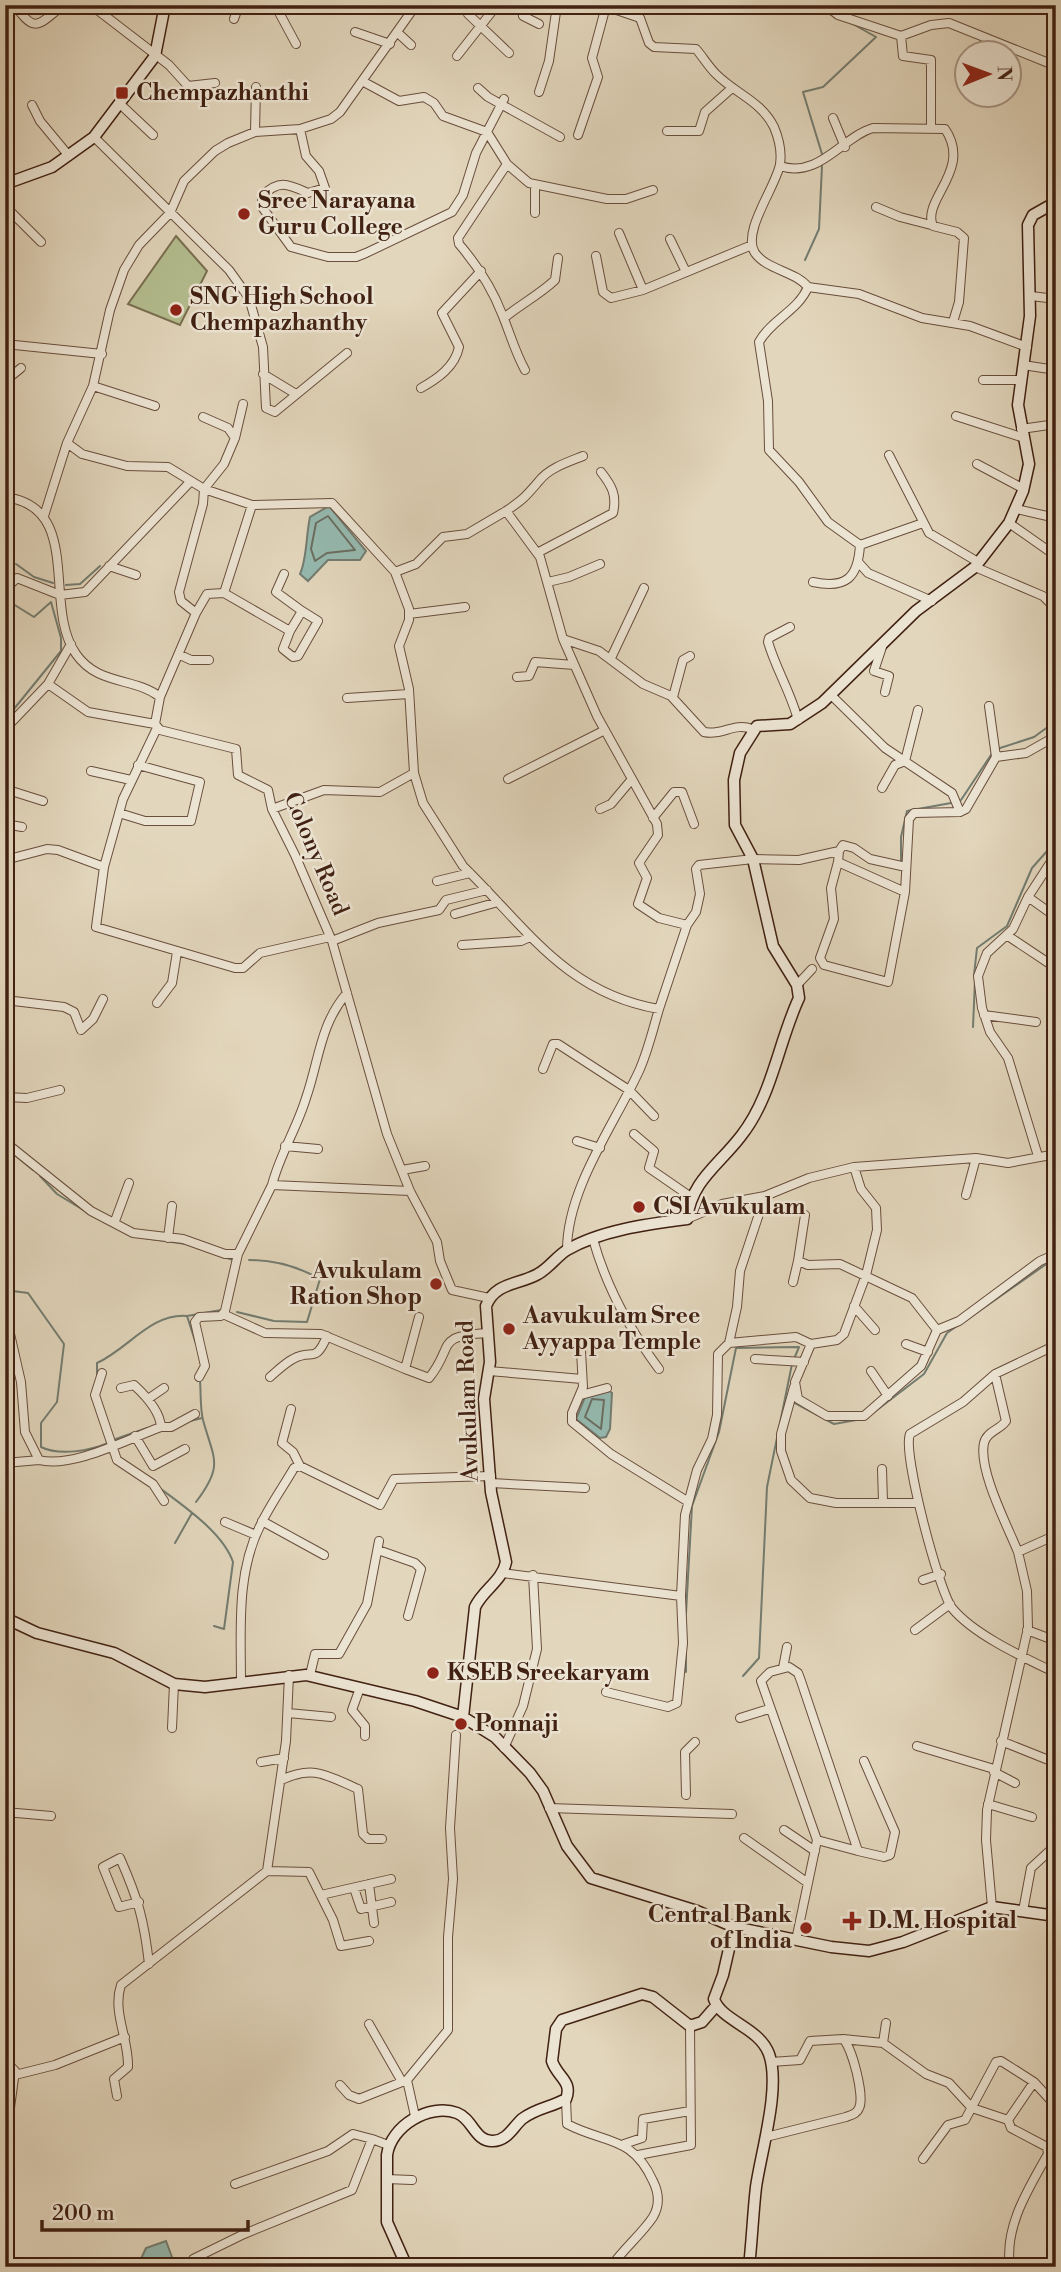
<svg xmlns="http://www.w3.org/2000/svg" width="1061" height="2272" viewBox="0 0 1061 2272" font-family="'Libre Bodoni',serif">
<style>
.green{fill:#b4be90;stroke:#7a7051;stroke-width:2}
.water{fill:#95b9af;stroke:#737c70;stroke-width:2}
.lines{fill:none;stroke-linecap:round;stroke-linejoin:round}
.shore{stroke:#6b6d60;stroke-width:2}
.stream{stroke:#737c70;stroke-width:2}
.street-casing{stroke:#694e3c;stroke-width:10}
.secondary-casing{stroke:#412112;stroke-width:13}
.street{stroke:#ece4d3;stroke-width:8}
.secondary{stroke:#ece4d3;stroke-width:10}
.poi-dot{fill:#8f2418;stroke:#ece4d3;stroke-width:2.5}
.labels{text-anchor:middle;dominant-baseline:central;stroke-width:5;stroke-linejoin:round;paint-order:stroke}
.poi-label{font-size:23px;font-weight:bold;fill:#412112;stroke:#ece4d3;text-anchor:start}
.street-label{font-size:23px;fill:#412112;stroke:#ece4d3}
</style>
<rect width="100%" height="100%" fill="#e2d6bc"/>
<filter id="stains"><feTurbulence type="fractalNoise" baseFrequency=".00286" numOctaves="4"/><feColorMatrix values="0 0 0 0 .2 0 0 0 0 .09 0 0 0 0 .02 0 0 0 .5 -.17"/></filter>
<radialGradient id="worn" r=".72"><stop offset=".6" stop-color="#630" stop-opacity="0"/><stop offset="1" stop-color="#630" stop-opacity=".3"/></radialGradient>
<path class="green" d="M176,236L207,271L180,325L128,304Z"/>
<path class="water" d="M329,506L366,551L360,560H328L308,581L300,574C307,559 306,535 310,517Z
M608,1390L612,1393L610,1429L606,1437L600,1438L576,1419L587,1392Z
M166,2241L175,2265L143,2267L139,2263L146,2248Z"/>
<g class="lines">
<path class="shore" d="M328,516L355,550L327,553L315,561L311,549L316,523Z
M592,1399L604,1400L601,1429L585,1417Z"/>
<path class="stream" d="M838,7V5
M822,154L803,92L823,87L876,37L853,24
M805,260L819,229L822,166
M16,564L34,577L53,583
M66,585L80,584L100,566
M5,599L34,617L51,602L61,638V651L5,720
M997,749L1034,737L1056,721
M961,800L993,752
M901,861V837L907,811L951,803
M974,975L977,948L1007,926L1032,868L1056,841
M973,1027L975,980
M10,1151L33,1170
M40,1176L57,1194L85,1211
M144,1238L186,1244L233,1260
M5,1290L28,1293L64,1344L57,1402L41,1423V1447C59,1456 90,1451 108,1443
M237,1312L274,1321L307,1322L320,1279C297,1266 275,1260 249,1260
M965,1321L1052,1260
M196,1344L187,1316L221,1310
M97,1377V1363C128,1349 151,1313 187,1316
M795,1403L834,1424L862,1419
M873,1413L924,1374L947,1333L960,1324
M190,1421L202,1418
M113,1440L147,1428
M161,1489C185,1507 223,1533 233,1562L224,1629L214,1626
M196,1502C224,1465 214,1460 203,1420C200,1408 201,1393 200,1381
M175,1543L192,1513
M686,1613L692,1506L719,1432L736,1348L799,1347L794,1359
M686,1654V1672
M743,1676L759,1658L767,1487L792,1364"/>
<defs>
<path id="street" d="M15,5C36,36 39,23 64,5
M91,5L169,65L188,86L215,83
M275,5L296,44
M521,5L523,16L539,24
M602,5L640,18L649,43L654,47L696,49C703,57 708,66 716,74C736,94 761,101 774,127C779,139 782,151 780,164C777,185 741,232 755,253C767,270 795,271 808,287L859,294L922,318L970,326L1027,347
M814,5L833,11
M833,5V11L838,15L901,36L931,25L949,23L1056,66
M468,14L509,53
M234,19L239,5
M355,32L390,44
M398,33L411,45
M901,36L903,56L931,60V129
M457,56L497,5
M362,81L399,101L424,97L434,103L443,116L487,132L507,164L529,183L607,199H626L653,190
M478,88L488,97L560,137
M539,92L549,61L557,5
M120,104L153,135
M32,105L40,121L69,156
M833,118L845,147
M300,129L306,156L319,171L325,188L308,193C288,184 279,179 262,196V207L291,247L328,257H356L366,253L452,212L463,195L476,153L504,99
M667,131H699L705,112L732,88
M255,132L256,87
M578,135L598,77L592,58L606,6
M94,137L229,270L249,298L263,347L266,408L275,412L347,353
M507,164L458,238L459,244C477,265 492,288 502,314C510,333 515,352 525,370
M780,166C819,179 842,137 873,128L945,129C973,170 921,200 933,226L957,232L964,238L959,302L953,322
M5,206L41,242
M876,207L900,217L931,225
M535,213V185
M619,233L643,290
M670,239L686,272
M596,256L603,292L611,298L643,290L752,245
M808,287C798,311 772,319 759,342L768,401L769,450L799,482L828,522L860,545C858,578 846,589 813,582
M5,295L9,309L5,316
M1031,296L1056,299
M504,318C521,304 539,295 555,280L558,258
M5,344L102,354
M1023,365L1056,370
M263,374L296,394
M983,380H1020
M5,381L21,368
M93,386L155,406
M421,388C437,379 455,367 459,347L442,313L481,271
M956,416L1024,438
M203,417L228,428L235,438L224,464L204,489L203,504L179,592L181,601L196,613L207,594L224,593L290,631L283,649L293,657L298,656L318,621L302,611L290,631
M1021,429L1056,424
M235,438L243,404
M889,455L929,533L978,562
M977,464L1024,489
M191,481L168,467L127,466L82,454L67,443L93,386L110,310L124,270L139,245L170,213L184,181L215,151L228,143L255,132L300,129L331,119L340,112L416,5
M5,497C84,507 42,606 76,654C98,686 135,677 160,697L155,724L160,730L236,749L238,775L268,790L272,809L295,855L332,941L387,1134L410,1191L437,1242L440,1261L452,1290L489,1298
M1016,509L1056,518
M506,511C524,499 526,496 539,481C549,468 568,462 583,456
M44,516L67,443
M1009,523L1056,556
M860,545L923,523
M537,553L613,513C617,495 612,486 601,472
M859,563L868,573L932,601
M109,566L136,575
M975,567L1043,596L1056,609
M395,572L416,564L443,537L467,534L506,511L540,557L563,639L599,651L643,684L671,696L704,732C722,736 734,722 752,729
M284,574L276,592L302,611
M548,582L569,577L600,564
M5,589L17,578L60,595L85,592L191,481L204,489L252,505L332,503L395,572L409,609V620L399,646L409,689L414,773L423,803L463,866C526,927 565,993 659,1009L687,925L696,912L700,894L696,869L699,865L753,859L799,860L839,851L838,862L905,892L909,819L914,813L960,812L966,809L996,757L1026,753L1056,736
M224,593L252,505
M409,614L465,607
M790,627L769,638L768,642C776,669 791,693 798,720
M563,639L597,716L657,824L658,835L639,863L647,878L638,904L659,918L687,925
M882,647L874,671L889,676L885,692
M180,655L191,660H209
M611,658L644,588
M517,677L529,676L535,662L574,665
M48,684L88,712L155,724
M830,694L885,748L952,793L960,812
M160,697L196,613
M673,697L683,660L690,656
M347,698L409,694
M989,706L996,757
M157,728L123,799L104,867L96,927L235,968H243L260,953L330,937
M5,729L48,684L71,644
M91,771L131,780
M508,779L605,730
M882,788L895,765L905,761L918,710
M5,789L43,801
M272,809L324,790L380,792L414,773
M600,809L611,804L632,779
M119,813L145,821H191L200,782L138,765
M653,818L674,792H682L694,824
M5,824L22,827
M839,851L843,845L854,848L870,859L906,867
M5,860L47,849L58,850L104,867
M838,862L831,888L834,919L820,958L824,965L888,982L905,892
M437,881L470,873
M1028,897L1056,917
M455,914L498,902
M1008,936L1056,968
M332,941L378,923L439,910L446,900L487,890
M462,945L521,941L530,937
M797,985L812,969
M347,993C320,1024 319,1061 306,1098C297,1128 280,1154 272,1185L410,1191
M5,1000L64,1007L74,1012L81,1030L93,1019L103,999
M157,1003L172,983L177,952
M984,1015L1036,1022
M543,1069L553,1044H558L629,1090L654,1116
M5,1097L27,1098L60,1090
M634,1134L654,1151L649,1168L691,1197
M577,1141L600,1148
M5,1142L91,1211L133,1233L183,1239L225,1254H238
M285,1146L318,1149
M1038,1156L1008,1058L990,1032L982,1008L978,976L987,953L1013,929L1028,897L1056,854
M402,1170L425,1166
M966,1195L976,1158
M805,1215L798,1261L808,1265L840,1264L912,1298L937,1330
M687,1219L722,1204L765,1196L809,1178L854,1167L976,1158L1008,1163L1056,1154
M115,1221L129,1183
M168,1238L172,1206
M593,1239C606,1286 630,1330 659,1369
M567,1250C567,1189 614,1125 639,1071C648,1051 653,1029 659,1009
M793,1282L798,1261
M854,1306L875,1330
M5,1312L21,1382L25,1432L39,1460C72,1469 130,1438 161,1427C160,1411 146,1396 134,1385L121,1388
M223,1314L265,1333L321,1334L405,1369L419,1317
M729,1343L737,1307L740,1271L765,1196
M811,1344L795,1382L798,1399L827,1416H864L921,1366L937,1330L959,1321L1040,1261L1056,1254
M906,1344L928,1352
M1056,1345L995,1374L1006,1421C1000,1430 987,1431 984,1443C978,1470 1008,1527 1018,1552L1056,1535
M581,1351L583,1387L572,1413V1422L611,1454L687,1501
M755,1359L804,1362
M405,1369L429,1378C455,1346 434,1336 487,1333
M489,1371L582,1379
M871,1371L888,1396
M102,1373L95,1395L117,1460L153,1484L164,1501
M995,1374L963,1402L910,1434C902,1452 939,1591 952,1608C974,1635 1025,1658 1056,1673
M199,1377L205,1366L195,1322L199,1317L221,1316L225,1311L238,1254L272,1185
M270,1377C277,1371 285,1363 293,1359C312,1348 315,1365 327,1336
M794,1387L781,1434V1451L791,1480L810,1498L836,1503H918
M581,1395L607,1388
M148,1399L164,1388
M161,1427H171L195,1414
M135,1436L153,1466L185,1449
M5,1463L39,1460
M300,1466L380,1505L394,1479L491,1476
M882,1469L883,1502
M491,1483L585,1488
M262,1521L324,1555
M225,1522L256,1535
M378,1550L415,1563L421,1569L408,1616
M502,1573L681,1596
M923,1580L941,1574
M915,1630L950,1604
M1027,1630L1056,1641
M783,1668L787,1647
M310,1675L315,1654H339L367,1604L379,1541
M241,1683C241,1630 236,1572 261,1524C270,1505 283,1487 294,1468L300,1466L293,1452L282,1443L291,1409
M360,1688L352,1710L365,1726V1736
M606,1692L668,1707L677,1703L683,1643L681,1596L685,1515L697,1470L712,1439L717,1415L718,1354L729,1343L796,1337L811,1344L837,1340L844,1334L866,1275L877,1230L876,1208L861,1189L854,1167
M288,1713L331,1717
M740,1718L769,1709
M172,1728L174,1684
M1001,1741L1056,1763
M917,1746L994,1769
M504,1748L523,1706L537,1649L533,1575
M261,1762L284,1758
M994,1772L1015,1783
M281,1780C314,1765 326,1775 358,1789L363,1834L368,1839H382
M686,1795L685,1752L695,1742
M988,1804L1032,1817
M549,1808L732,1814
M5,1812L51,1816
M784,1830L815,1851
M744,1838L808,1883
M858,1851L884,1857L890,1855L895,1832L864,1761
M267,1871L286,1741L289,1675
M369,1884L374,1923
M354,1888L361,1909L391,1902
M321,1895L391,1879
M139,1902L119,1907L103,1867L120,1858C138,1899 144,1919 149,1964
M992,1907L986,1840L987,1810L1028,1628L1027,1591L1018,1552
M1023,1911L1031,1868L1056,1845
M796,1940L817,1840L761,1681L770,1672L789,1667L798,1673L801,1681L858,1851L817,1840
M369,2024L401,2080
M843,2039L883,2043L926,2074L949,2083L972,2108L1008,2120
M883,2043L886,2023
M5,2060L15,2071L5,2144
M15,2075L55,2065L125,2037
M407,2080L448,2030V1937L453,1879L450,1828L456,1735
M340,2085L349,2095L359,2099L407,2080L415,2116
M117,2096L114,2079L128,2067C129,2039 112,2012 121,1985L267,1871L309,1872L333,1920L341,1946L369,1941
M566,2099L567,2124C605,2144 632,2135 653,2181C659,2193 660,2205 653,2217C641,2235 623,2249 611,2267
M766,2137L846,2117C851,2115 857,2114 859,2108C865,2097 852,2047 843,2039L810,2041L800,2060L771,2062
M624,2144L642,2138L643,2119L690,2111
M638,2155L691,2145L690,2026
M923,2159L948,2125L965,2120L996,2062L1001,2061L1034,2082L1056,2106
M386,2179L412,2180
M235,2184L328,2151L353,2134L372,2139
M193,2259L244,2234L352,2190L372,2139L388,2145
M5,2261L8,2267
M1010,2267C1004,2226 1029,2188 1048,2154L1047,2147L1011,2128L1008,2120L1034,2082"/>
<path id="secondary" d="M5,184L52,167L94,137L155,56L165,5
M5,1618L37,1633L114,1653L174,1684L205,1687L306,1675L415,1701L463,1717L495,1737L530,1773L543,1791L567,1846L591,1878L697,1911L734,1927L831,1947L869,1951L903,1942L992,1907L1056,1916
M463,1717L475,1607C483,1590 502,1581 506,1562L491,1492L484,1399L490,1362L486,1306C495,1282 519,1285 538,1274C549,1268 557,1256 567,1250C601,1230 649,1224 687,1219C691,1181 719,1165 741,1136C772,1097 778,1043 799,998L797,985L773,946L753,859L735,825L734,780L740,753L757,726L790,724L822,703L916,611L975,567L1009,523L1023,491L1029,464L1018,405L1030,316L1028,225L1033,215L1056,202
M734,1927L723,1975L714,1999C721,2021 759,2027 769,2054C781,2087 761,2152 756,2187C753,2213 752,2240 749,2267
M407,2267L387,2222V2155C391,2126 429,2103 457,2113C473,2119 475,2142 493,2141C507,2141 513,2127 522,2119C536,2108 552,2107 566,2099C573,2081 557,2077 552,2061L556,2029L562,2020L642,1994L653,1997L690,2026L702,2022L716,2006"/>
</defs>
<use href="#street" class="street-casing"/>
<use href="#secondary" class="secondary-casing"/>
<use href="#street" class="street"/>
<use href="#secondary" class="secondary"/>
</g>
<g class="poi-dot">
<rect x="115" y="86" width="14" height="14" rx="3.5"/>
<circle cx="244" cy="214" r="7"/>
<circle cx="176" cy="310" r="7"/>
<circle cx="639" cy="1207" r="7"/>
<circle cx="436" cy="1284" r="7"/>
<circle cx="509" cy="1329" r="7"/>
<circle cx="433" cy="1673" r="7"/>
<circle cx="461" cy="1724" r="7"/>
<path d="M848.5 1910.5h7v7h7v7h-7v7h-7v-7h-7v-7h7z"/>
<circle cx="806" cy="1928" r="7"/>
</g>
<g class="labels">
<g class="poi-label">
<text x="136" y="93">Chempazhanthi</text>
<text x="258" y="201">Sree Narayana<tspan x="258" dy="26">Guru College</tspan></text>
<text x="190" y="297">SNG High School<tspan x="190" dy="26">Chempazhanthy</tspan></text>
<text x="653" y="1207">CSI Avukulam</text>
<text x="422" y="1271" text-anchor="end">Avukulam<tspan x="422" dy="26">Ration Shop</tspan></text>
<text x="523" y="1316">Aavukulam Sree<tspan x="523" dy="26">Ayyappa Temple</tspan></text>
<text x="447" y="1673">KSEB Sreekaryam</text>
<text x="475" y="1724">Ponnaji</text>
<text x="792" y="1915" text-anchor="end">Central Bank<tspan x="792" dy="26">of India</tspan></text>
<text x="868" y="1921">D.M. Hospital</text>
</g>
<g class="street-label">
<text transform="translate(316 854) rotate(67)">Colony Road</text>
<text transform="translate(468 1401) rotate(-92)">Avukulam Road</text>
</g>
</g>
<rect width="1061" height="2272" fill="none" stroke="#e2d6bc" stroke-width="28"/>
<rect x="7" y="7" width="1047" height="2258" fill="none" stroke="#412112" stroke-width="3.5"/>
<rect x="14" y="14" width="1033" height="2244" fill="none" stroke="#412112" stroke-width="2"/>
<g transform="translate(988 74) rotate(89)"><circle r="33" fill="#ece4d3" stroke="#a89686" stroke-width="2"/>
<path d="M0-5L12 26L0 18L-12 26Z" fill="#8f2418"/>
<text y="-10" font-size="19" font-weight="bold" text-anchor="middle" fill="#412112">N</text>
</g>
<path d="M42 2220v10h206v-10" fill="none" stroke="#412112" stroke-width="3.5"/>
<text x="52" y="2220" font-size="21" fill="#412112" stroke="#ece4d3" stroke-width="5" paint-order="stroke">200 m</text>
<rect width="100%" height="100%" filter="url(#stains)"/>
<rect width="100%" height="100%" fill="url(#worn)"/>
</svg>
